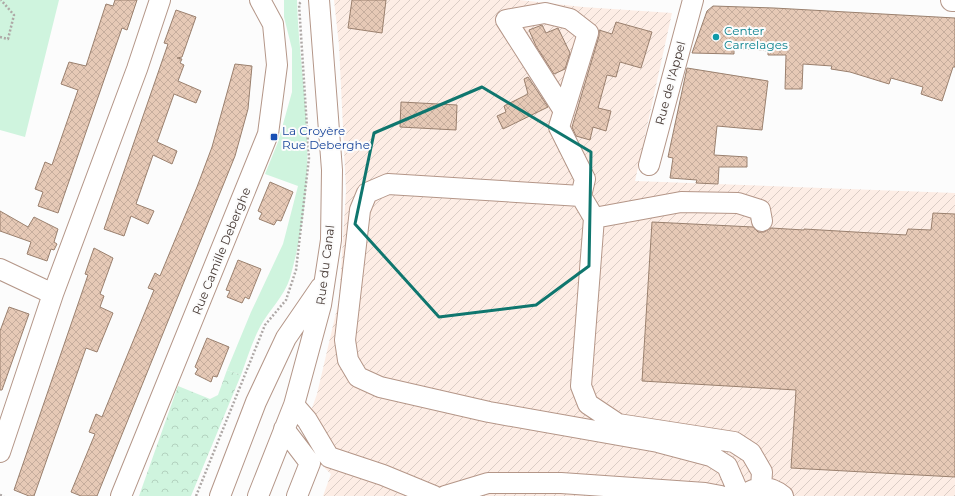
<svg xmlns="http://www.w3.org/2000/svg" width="955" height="496" viewBox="0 0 955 496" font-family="Montserrat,sans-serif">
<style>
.industrial{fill:url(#industrial-furrows)}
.green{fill:#cff4de}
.forest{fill:url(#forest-crowns)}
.building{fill:url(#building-cross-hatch);stroke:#9a806e}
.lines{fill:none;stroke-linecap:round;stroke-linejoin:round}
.minor-casing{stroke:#b49688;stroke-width:22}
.major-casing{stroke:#b49688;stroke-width:24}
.path{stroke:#aea8a6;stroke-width:2.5;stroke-dasharray:2 2;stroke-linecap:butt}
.minor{stroke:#fff;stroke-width:20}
.major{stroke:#fff;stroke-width:22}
.marked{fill:none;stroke:#0f766e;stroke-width:3;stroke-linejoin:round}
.culture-dot{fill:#0f9aa8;stroke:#fcfcfc;stroke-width:1.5}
.transit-dot{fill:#1a4fb4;stroke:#fcfcfc;stroke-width:1.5}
.labels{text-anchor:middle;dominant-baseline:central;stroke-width:4;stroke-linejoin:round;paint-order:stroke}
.culture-label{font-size:12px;fill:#0d838f;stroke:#fcfcfc;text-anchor:start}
.street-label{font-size:12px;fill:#443732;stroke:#fcfcfc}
.transit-label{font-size:12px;fill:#164399;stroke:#fcfcfc;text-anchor:start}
</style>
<defs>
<pattern id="industrial-furrows" width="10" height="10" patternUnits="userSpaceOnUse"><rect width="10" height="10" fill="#fdede5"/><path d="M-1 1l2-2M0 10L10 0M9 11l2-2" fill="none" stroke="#daccc5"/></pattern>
<pattern id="forest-crowns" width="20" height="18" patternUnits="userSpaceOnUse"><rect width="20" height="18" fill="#cff4de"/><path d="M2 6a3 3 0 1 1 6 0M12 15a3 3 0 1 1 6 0" fill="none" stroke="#b3d2bf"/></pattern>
<pattern id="building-cross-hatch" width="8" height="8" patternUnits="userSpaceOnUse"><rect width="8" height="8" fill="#e6c9b6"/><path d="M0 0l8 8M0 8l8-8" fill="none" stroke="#c6ad9d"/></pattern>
</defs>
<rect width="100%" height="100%" fill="#fcfcfc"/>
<path class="industrial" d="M334,0H520L583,7L672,13L635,181L955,193V496H323L331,474L312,456L304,430L317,394L339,300L346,191L339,45Z"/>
<path class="green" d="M0,0H59L25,137L0,130Z
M284,0H297C298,46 306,91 307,137C309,184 303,232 290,278C284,297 269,310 260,327C252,342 247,359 241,375L227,370L251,312L283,244L298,186L265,174L278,142L292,92V49L284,17Z"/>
<path class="forest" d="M227,370L241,375L191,496H139L178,386L210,399L218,395Z"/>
<path class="building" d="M115,0H137L127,30L122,28L58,213L38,206L43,192L35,189L45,162L52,165L78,90L61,84L69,62L86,66L106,4L113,6Z
M352,0H386L382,33L348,28Z
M713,6L774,8L955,18V67H953L942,101L921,94L923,87L891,78L889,84L850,72L831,69L832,66L803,64L802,89H785L786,55H768V51L753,49H734V54L692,53L707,11Z
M176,10L196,17L182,57L177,58L182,59L180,63L184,65L178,81L201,91L196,103L174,94L157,142L177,151L172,164L153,155L136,204L154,211L148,224L131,216L124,236L104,229L168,44L164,43Z
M616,22L652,32L641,68L620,62L616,77L607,75L598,108L611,111L606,131L593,127L590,140L576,136L572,127L599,36V30L612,34Z
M542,25L546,33L558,28L570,53L565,69L554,74L536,46L529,30Z
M235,64L252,66L248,109L235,156L97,496H81L71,492L95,434L89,432L96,414L102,417L154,290L148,288L155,273L160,276L197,187L212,147Z
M687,68L768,81L762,130L717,126L714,155L747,157V167H719L718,184L696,183L697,180L670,178L673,158L668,157Z
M528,77L548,107L503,129L497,116L506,112L504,106L528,94L524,79Z
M401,102L457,105L456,130L400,127Z
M270,182L293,192L281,221L277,220L274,225L259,219L262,213L258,211Z
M0,211L28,227L34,217L58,229L54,242L57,244L54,250L51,249L47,261L27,254L31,242L0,231Z
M933,213L955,214V477L791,468L796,390L642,381L652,222L753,227L758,232H764L771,228L804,230V229L906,235L908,229L931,230Z
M94,248L113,258L100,294L104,296L100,307L113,313L97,352L86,348L34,496H29L14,490L88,275L85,274Z
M238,260L261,269L249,299L245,297L242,303L227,297L230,291L226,290Z
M9,307L29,314L2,390H0V331Z
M207,338L229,347L217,377L213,376L211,382L195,374L198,369L195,367Z"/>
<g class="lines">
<defs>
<path id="minor" d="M564,111L506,20L545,13L570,19L588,33L559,127L585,179L581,196
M649,165L693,0
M594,218L581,386L588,404L618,424L734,442L751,453L762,472L761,488
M0,269L53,294
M294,405L307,420L329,457L383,475L434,496
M284,429L310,463L297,496
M0,452L53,294L137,69L160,0
M749,492C761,485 772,487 783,496
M121,496L268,134L277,65L273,24L260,0
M220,496L256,402L286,338L321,287
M258,496L294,405L321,305L331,240L332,170L319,0
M445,496L488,483H561L705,493L721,496
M740,496L727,466L711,456L658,442L489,412L380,387L358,377L348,360L345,340L360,210L367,193L388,184L581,196L594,218L681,202L738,203L760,210L762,221"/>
<path id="major" d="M952,0H955"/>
</defs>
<use href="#minor" class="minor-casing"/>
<use href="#major" class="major-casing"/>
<path class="path" d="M0,37L8,39L14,15L1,0
M0,495L4,496
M196,496L265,325L286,300L296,270L309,158L299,4L301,2"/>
<use href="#minor" class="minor"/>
<use href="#major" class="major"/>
</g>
<path class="marked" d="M482,87L591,152L589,266L536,305L439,317L355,224L374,133Z"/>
<circle class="culture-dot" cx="716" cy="37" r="4"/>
<rect class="transit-dot" x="270" y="133" width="8" height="8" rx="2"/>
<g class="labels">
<g class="culture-label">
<text x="724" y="30">Center<tspan x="724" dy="14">Carrelages</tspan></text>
</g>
<g class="street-label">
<text transform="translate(670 83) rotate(-75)">Rue de l'Appel</text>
<text transform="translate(221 251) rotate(-68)">Rue Camille Deberghe</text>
<text transform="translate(325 265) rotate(-83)">Rue du Canal</text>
</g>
<g class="transit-label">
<text x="282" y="130">La Croyère<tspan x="282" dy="14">Rue Deberghe</tspan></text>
</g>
</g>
</svg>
